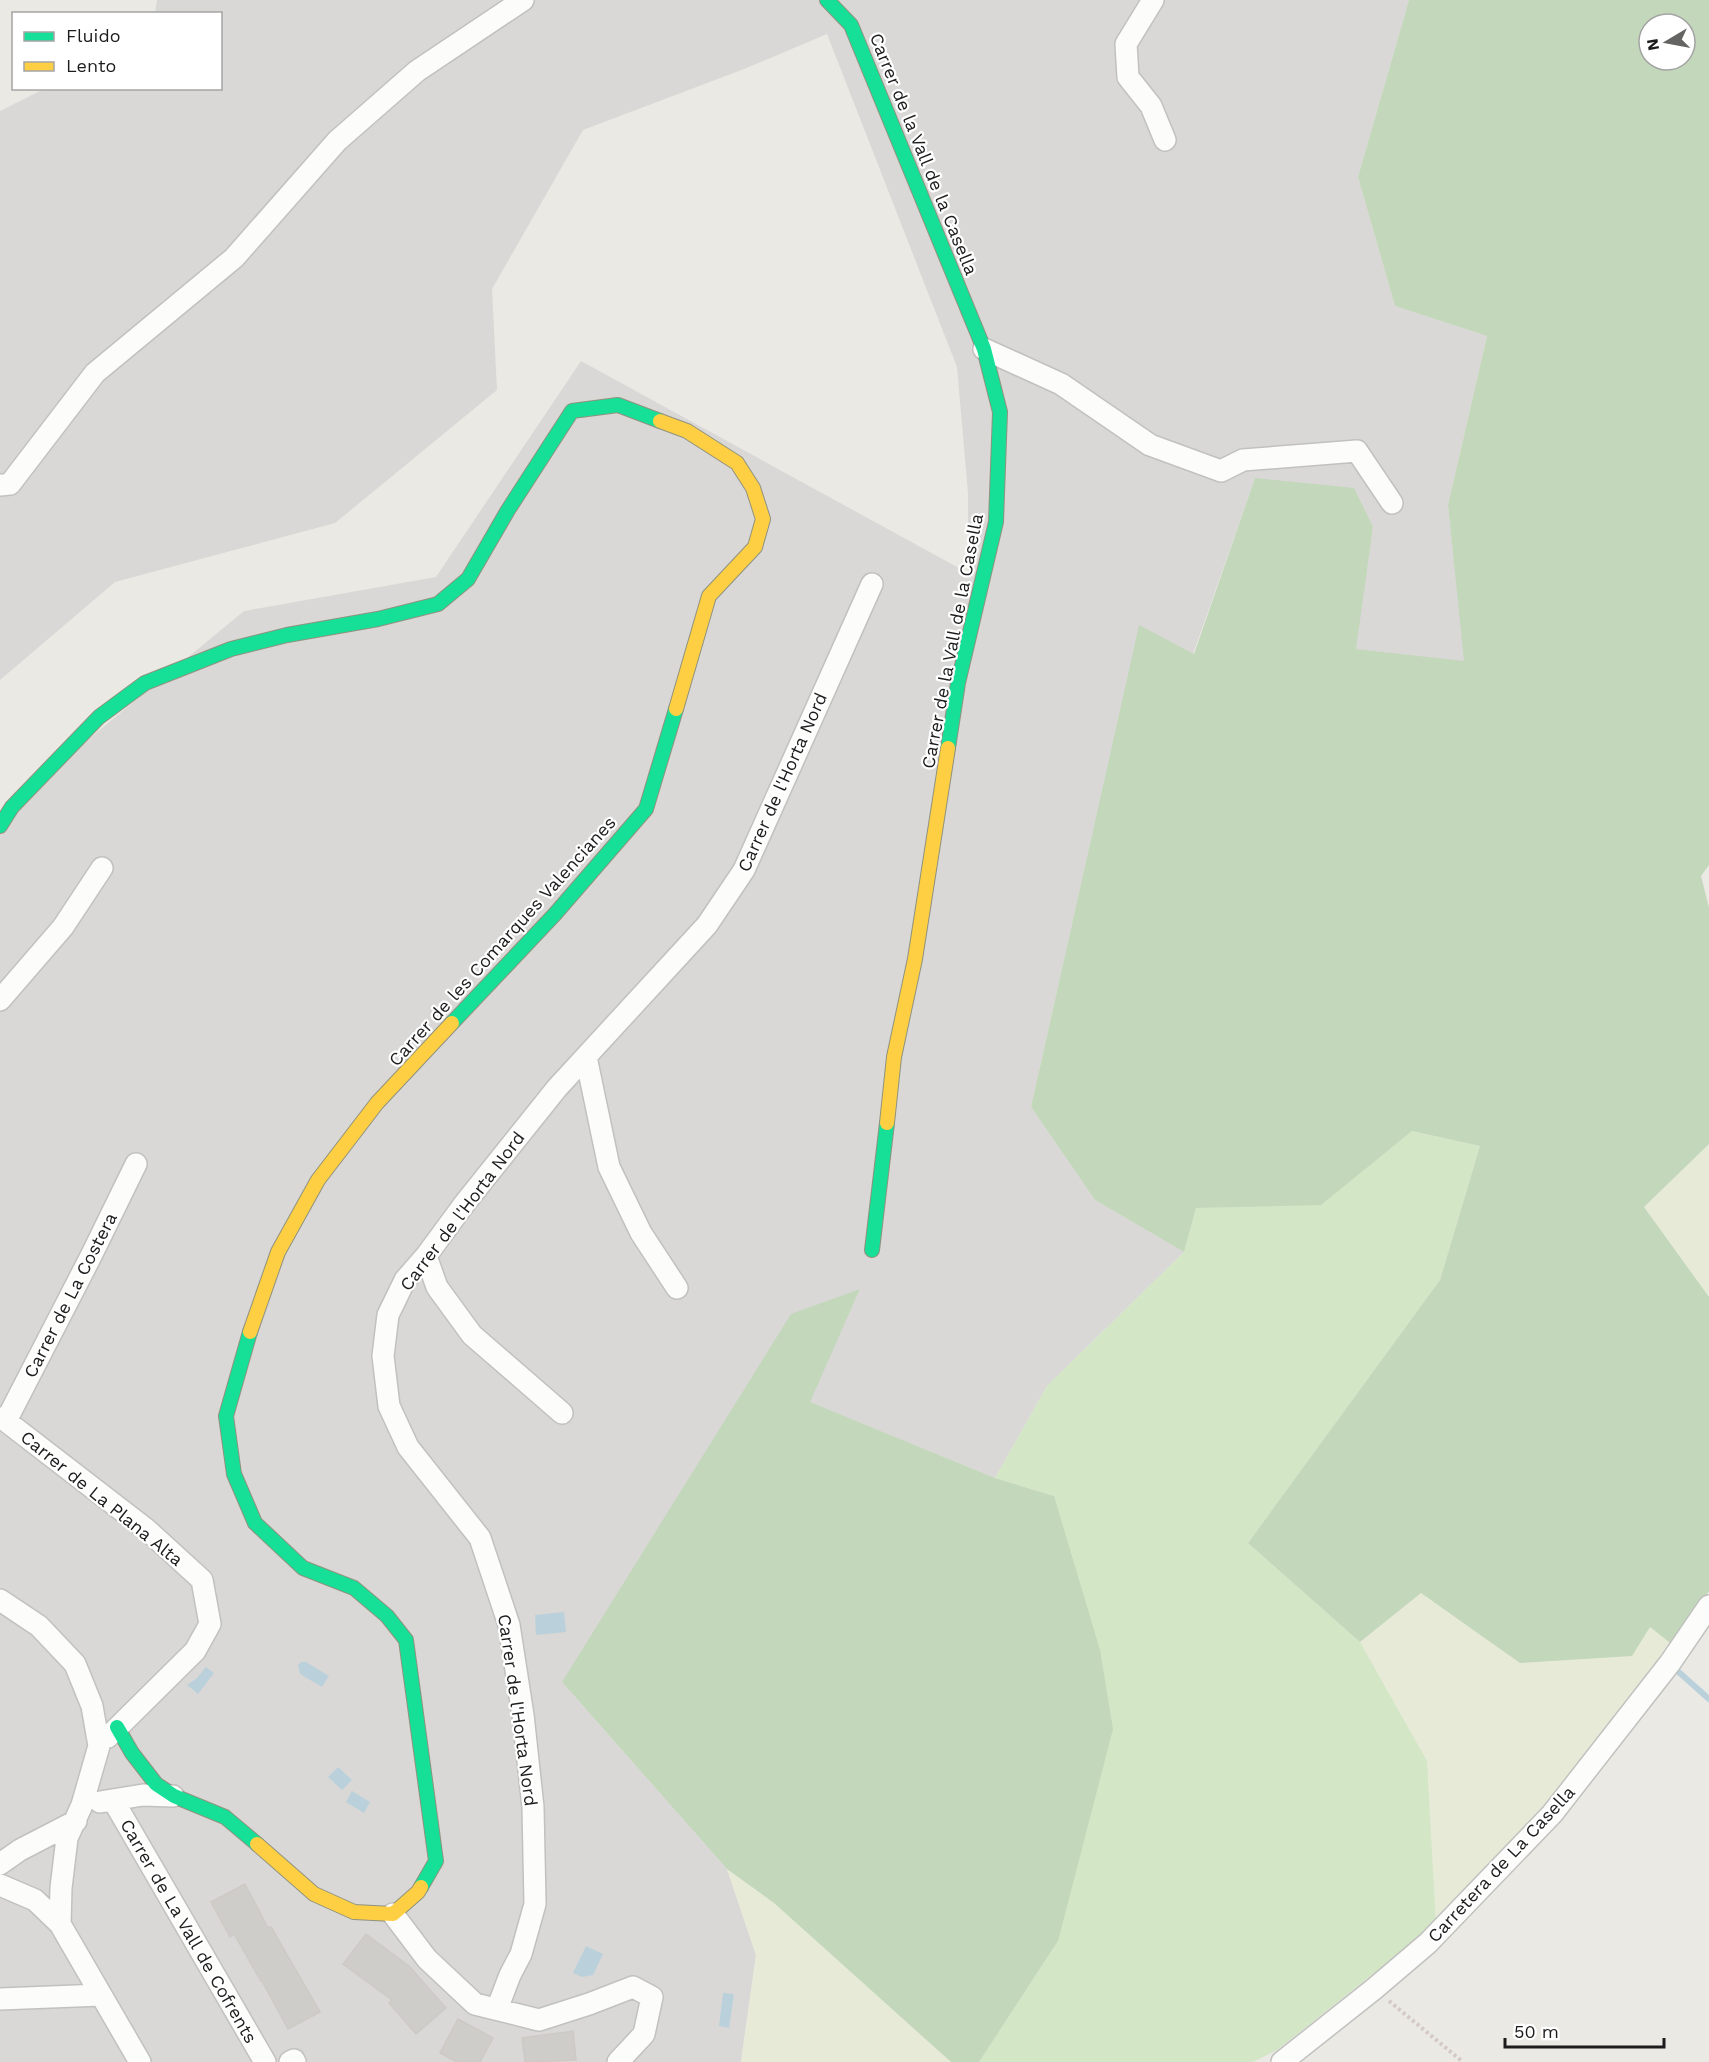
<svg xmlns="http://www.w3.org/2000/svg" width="1709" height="2062" viewBox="0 0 1709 2062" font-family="'Work Sans',sans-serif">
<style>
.residential{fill:#d9d8d6}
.farmland{fill:#e8ead8}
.grass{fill:#d3e6c5}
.forest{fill:#c3d7bb;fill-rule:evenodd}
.water{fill:#bad1db}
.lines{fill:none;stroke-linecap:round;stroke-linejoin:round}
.stream{stroke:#bad1db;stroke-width:6}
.building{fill:#cecdc9;stroke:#cdcac6;stroke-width:1.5}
.street-casing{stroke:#c1c1bf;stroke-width:24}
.fast-casing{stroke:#8f927e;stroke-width:16}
.slow-casing{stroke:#8f927e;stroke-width:16}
.path{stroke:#d4c9c6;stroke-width:4;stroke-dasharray:3 3;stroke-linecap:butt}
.street{stroke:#fcfcfb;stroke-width:21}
.fast{stroke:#16e098;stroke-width:14}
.slow{stroke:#ffcf43;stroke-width:14}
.labels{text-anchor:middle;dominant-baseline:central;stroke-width:4.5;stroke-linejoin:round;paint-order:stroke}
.street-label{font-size:18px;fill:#1c1c1c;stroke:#fff}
</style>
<rect width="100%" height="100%" fill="#eae9e4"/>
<path class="residential" d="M157,0H1409L1358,177L1395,306L1487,336L1448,505L1465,662L1355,649L1373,527L1255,478L1193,654L1139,626L1031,1107L1095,1200L1184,1252L1047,1386L995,1478L809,1402L860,1289L562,1682L727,1869L756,1955L741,2062H0V812L244,611L436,577L581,361L968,573V493L957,367L827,34L744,69L583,130L492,289L497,390L335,523L115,582L0,680V111L44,89L220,88V14L155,13Z"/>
<path class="farmland" d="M1709,1144V1297L1644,1207Z
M1421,1593L1520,1663L1650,1627L1674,1646L1543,1810L1436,1924L1427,1761L1360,1642Z
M727,1869L774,1903L951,2062H741L756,1955Z"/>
<path class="grass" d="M1412,1131L1480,1146L1440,1280L1248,1543L1360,1642L1427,1761L1436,1924L1277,2050L1253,2062H979L1058,1941L1054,1496L995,1478L1047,1386L1184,1252L1196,1208L1321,1204Z"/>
<path class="forest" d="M1409,0H1709V865L1701,876L1709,908V1144L1644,1207L1709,1297V1591L1674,1646L1650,1627L1632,1656L1520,1663L1421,1593L1360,1642L1248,1543L1440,1280L1480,1146L1412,1131L1321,1205L1196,1208L1184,1252L1095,1200L1031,1107L1139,625L1194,654L1255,478L1354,488L1373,527L1356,649L1464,661L1448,505L1487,336L1395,306L1358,177ZM1649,24H1685V60H1649Z
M860,1289L810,1402L995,1478L1054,1496L1100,1650L1113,1729L1058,1941L979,2062H951L774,1903L727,1869L562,1682L791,1314Z"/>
<path class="water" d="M564,1612L566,1632L536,1635L535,1615Z
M301,1662H306L329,1676L322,1687L300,1674L298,1665Z
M206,1667L214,1673L198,1694L187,1685L197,1678Z
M338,1767L352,1780L342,1790L328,1777Z
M352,1791L370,1802L364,1813L346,1802Z
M586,1946L603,1954L593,1975L582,1977L573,1973Z
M723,1993L734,1994L729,2028L719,2026Z"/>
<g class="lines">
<path class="stream" d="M1672,1666L1709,1699"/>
</g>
<path class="building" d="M245,1884L268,1928L271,1927L320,2012L288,2029L262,1981H261L234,1934L230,1937L211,1902Z
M366,1934L409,1966L446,2008L416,2034L389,2003L392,2000L343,1964Z
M458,2019L493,2038L480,2062H457L440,2053Z
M573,2031L576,2060L525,2062L522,2038Z"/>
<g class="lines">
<defs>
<path id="street" d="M1153,0L1126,44L1128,77L1151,106L1165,140
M984,349L1061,384L1150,445L1221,471L1243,460L1357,451L1392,503
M0,485L10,484L95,373L234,258L337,141L417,71L523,0
M0,1000L63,927L102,868
M586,1057L609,1167L641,1233L677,1288
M426,1256L437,1287L472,1335L562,1413
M0,1418L6,1421L146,1529L202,1580L210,1624L195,1651L108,1737
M6,1421L91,1256L136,1164
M0,1600L39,1626L75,1664L92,1706L99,1746L82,1805L67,1838L61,1888L60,1924L140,2062
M113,1800L265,2062
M100,1802L143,1795L173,1796
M0,1864L20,1850L76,1821
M0,1885L35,1900L60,1924
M393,1914L427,1959L475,2004L539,2020L589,2004L633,1987L652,1997L644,2034L618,2062
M0,1999L101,1995
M497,2009L510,1975L521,1954L535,1904L533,1807L523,1715L509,1625L480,1538L408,1447L389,1406L383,1356L388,1315L405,1280L426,1256L465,1203L557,1088L707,925L744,870L872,584
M290,2062L294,2060L295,2062
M1282,2062L1374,1989L1428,1943L1552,1814L1670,1663L1709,1606"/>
<path id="fast" d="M827,0L851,25L984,349L1000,412L996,522L958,683L948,748
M0,826L12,807L99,717L145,683L231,649L287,635L378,619L438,604L468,579L508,510L572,411L618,405L660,421
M452,1023L555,914L646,809L676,709
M872,1250L887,1123
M250,1332L226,1416L234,1474L255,1523L303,1568L354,1588L387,1616L406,1640L436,1861L421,1887
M117,1727L132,1753L156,1784L174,1796L225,1817L257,1844"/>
<path id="slow" d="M660,421L687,431L737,463L753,488L763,519L755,547L709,596L676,709
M887,1123L894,1057L915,959L948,748
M250,1332L278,1252L318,1180L377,1103L452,1023
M257,1844L314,1894L354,1912L393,1914L418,1892L421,1887"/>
</defs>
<use href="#street" class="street-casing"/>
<use href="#fast" class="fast-casing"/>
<use href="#slow" class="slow-casing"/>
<path class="path" d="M1389,2001L1463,2062"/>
<use href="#street" class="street"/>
<use href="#fast" class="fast"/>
<use href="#slow" class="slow"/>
</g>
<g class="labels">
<g class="street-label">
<text transform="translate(924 154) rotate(68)">Carrer de la Vall de la Casella</text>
<text transform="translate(952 641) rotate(-79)">Carrer de la Vall de la Casella</text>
<text transform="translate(782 782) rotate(-66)">Carrer de l'Horta Nord</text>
<text transform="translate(502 941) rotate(-48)">Carrer de les Comarques Valencianes</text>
<text transform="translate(462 1211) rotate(-53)">Carrer de l'Horta Nord</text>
<text transform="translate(70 1295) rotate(-63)">Carrer de La Costera</text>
<text transform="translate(102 1498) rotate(39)">Carrer de La Plana Alta</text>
<text transform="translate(518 1710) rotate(82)">Carrer de l'Horta Nord</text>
<text transform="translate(1501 1864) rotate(-47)">Carretera de La Casella</text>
<text transform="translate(189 1931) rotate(60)">Carrer de La Vall de Cofrents</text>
</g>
</g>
<rect x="12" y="12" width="210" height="78" fill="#ffffff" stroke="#a4a4a4" stroke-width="1.5"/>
<rect x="24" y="32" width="30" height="9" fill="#16e098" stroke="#a4a4a4" stroke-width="1.5"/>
<text x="66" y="42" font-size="18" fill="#1c1c1c">Fluido</text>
<rect x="24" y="62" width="30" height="9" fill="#ffcf43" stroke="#a4a4a4" stroke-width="1.5"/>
<text x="66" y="72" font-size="18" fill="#1c1c1c">Lento</text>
<g transform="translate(1667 42) rotate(260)"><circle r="28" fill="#ffffff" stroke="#a4a4a4" stroke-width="1.5"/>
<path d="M0-4.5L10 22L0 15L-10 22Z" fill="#646462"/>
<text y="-9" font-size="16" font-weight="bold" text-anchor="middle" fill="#1c1c1c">N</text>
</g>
<path d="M1505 2038v9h159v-9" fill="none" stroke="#1c1c1c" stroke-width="3"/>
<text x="1514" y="2038" font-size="18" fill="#1c1c1c" stroke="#ffffff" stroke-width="4.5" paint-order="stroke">50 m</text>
</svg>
